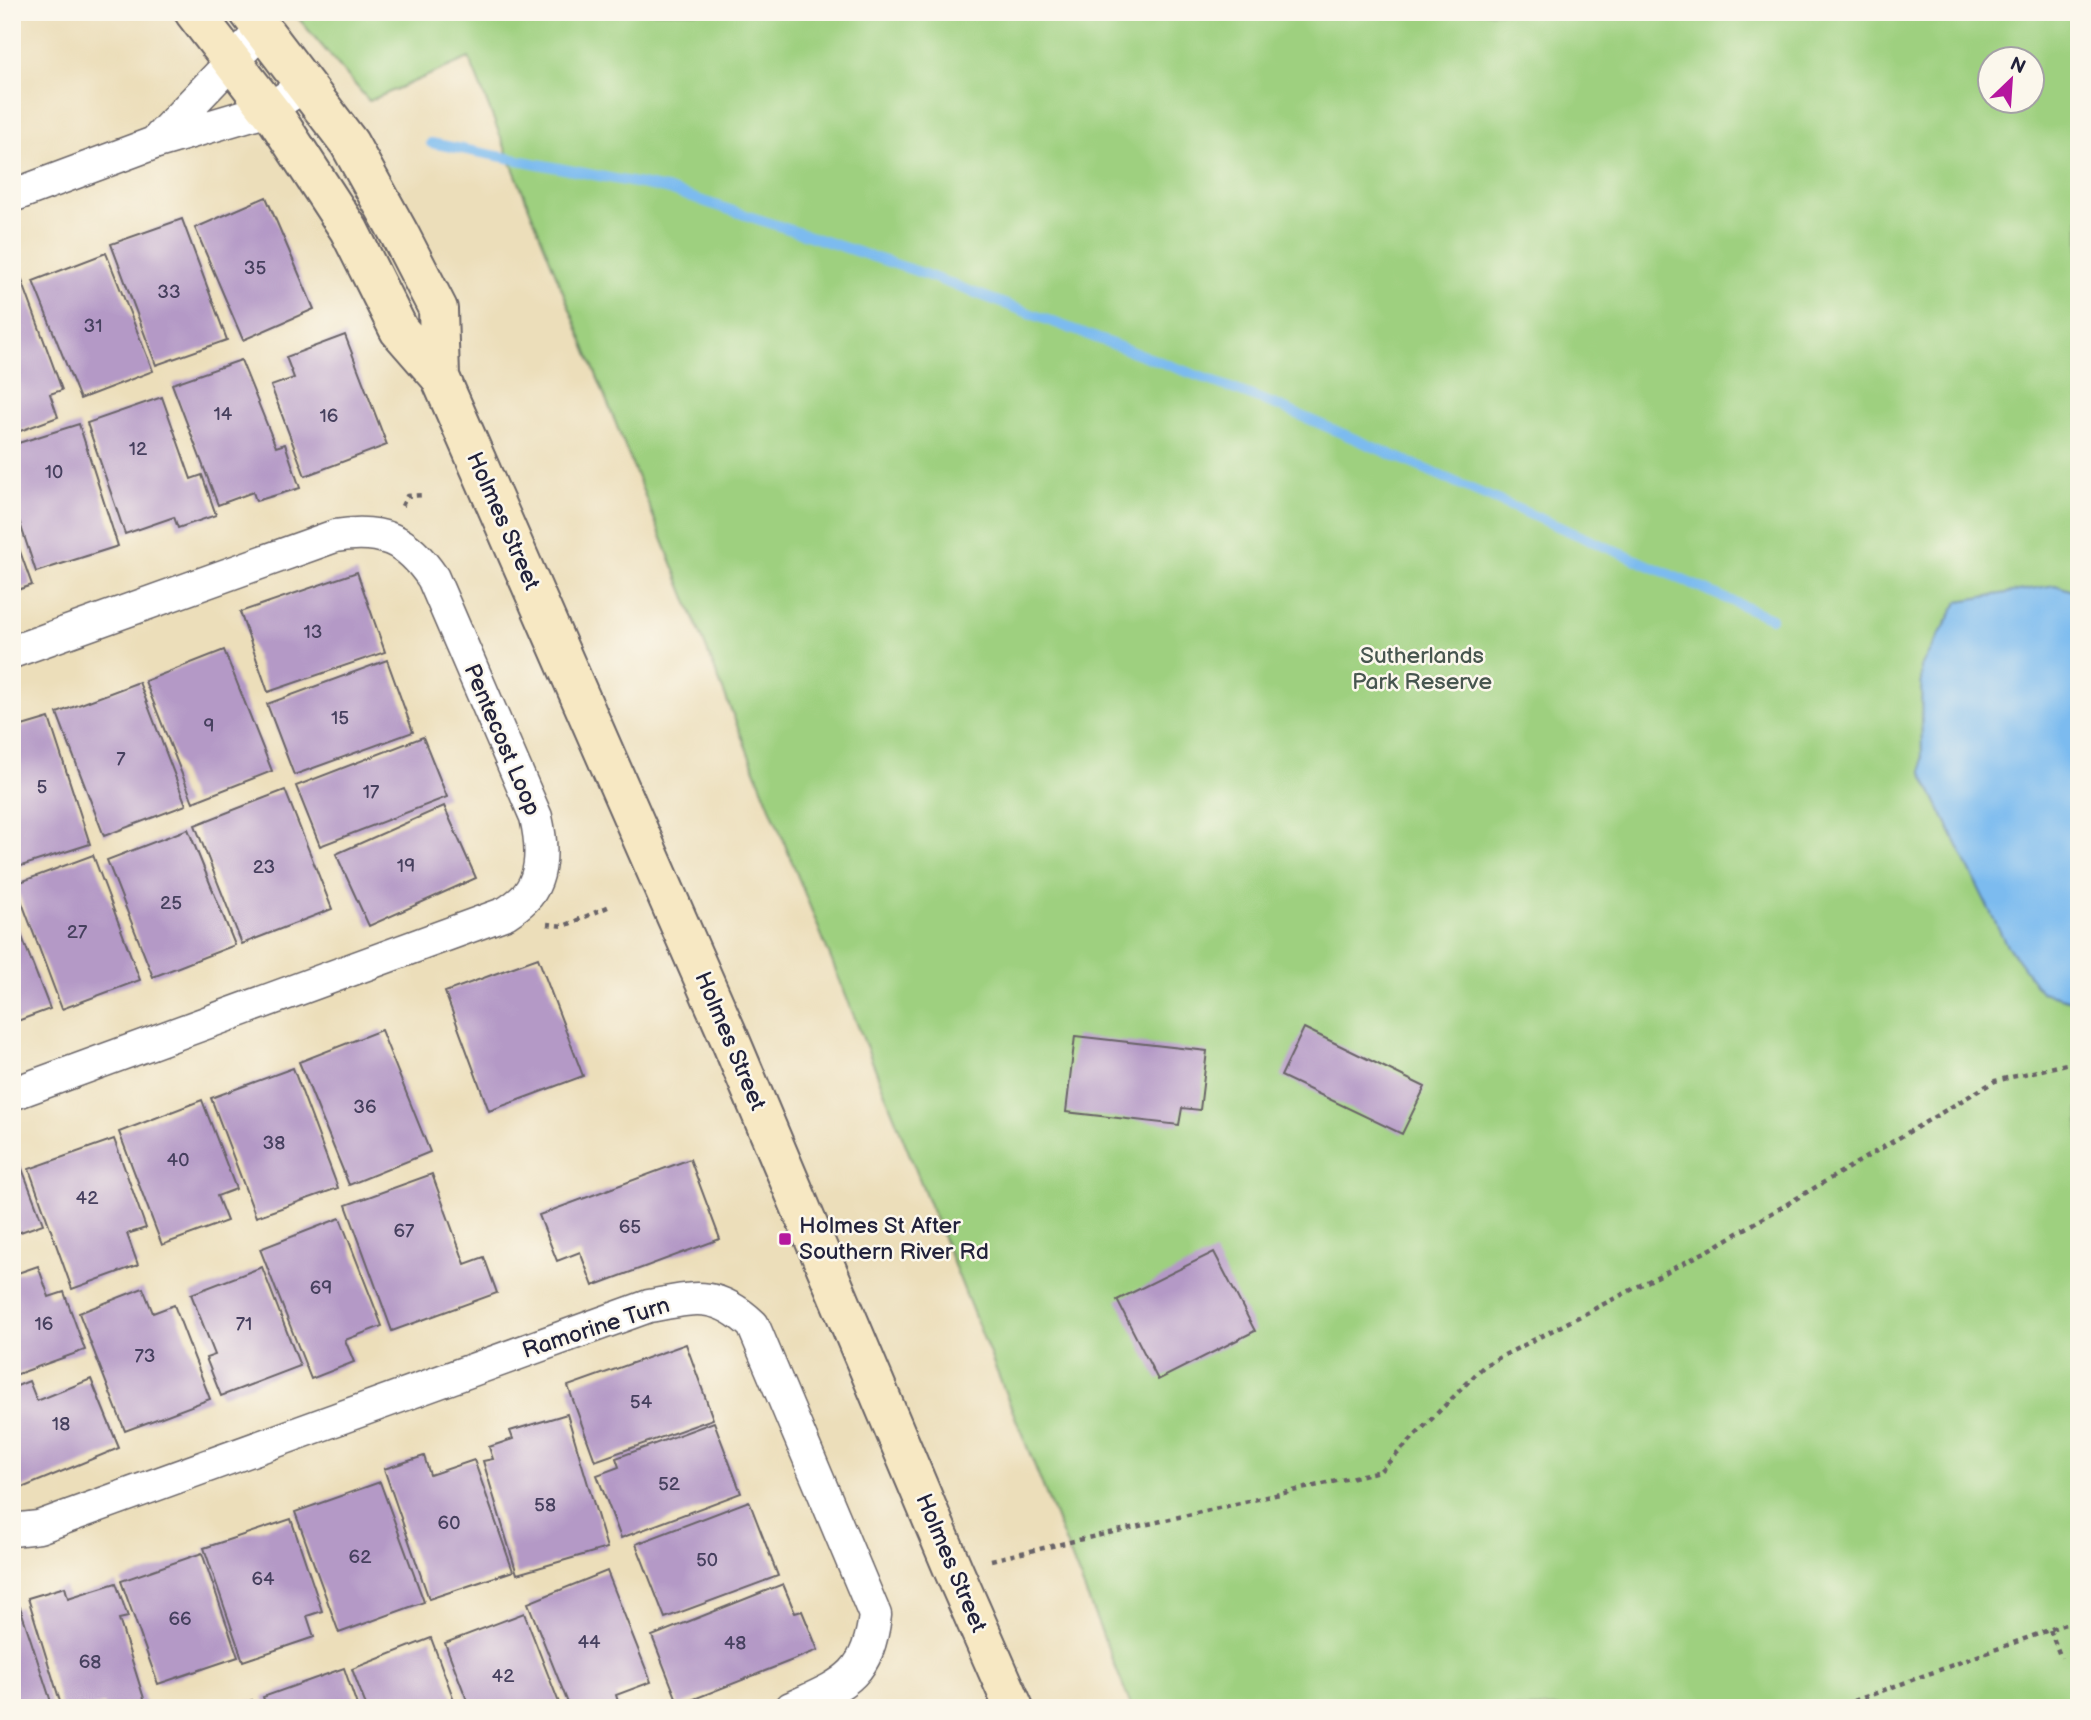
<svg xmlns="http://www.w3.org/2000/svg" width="2091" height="1720" viewBox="0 0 2091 1720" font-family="'Balsamiq Sans',sans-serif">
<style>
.green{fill:#9ed07f;stroke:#60795d;stroke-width:2;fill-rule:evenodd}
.water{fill:#7bbbef;stroke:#4e6e95;stroke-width:2}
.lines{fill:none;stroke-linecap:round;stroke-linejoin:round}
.stream{stroke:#7bbbef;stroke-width:10}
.building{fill:#b499c6}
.minor-casing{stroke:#696467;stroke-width:35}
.secondary-casing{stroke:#696467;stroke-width:42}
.path{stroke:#696467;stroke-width:4.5;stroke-dasharray:5 5;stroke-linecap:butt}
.minor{stroke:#fff;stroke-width:32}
.secondary{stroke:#f7e8c3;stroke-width:38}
.poi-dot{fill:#b5179e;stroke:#fbf7ec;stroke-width:2.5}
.labels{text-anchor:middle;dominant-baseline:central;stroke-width:5;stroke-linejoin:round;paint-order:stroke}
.number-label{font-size:19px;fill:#46405e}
.street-label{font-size:23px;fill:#22223b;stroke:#fbf7ec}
.park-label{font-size:23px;fill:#47564f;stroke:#fbf7ec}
.poi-label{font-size:23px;fill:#22223b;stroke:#fbf7ec;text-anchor:start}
</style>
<rect width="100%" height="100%" fill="#fbf7ec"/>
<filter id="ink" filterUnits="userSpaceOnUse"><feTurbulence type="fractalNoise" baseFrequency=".0143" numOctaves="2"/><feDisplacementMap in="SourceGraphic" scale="14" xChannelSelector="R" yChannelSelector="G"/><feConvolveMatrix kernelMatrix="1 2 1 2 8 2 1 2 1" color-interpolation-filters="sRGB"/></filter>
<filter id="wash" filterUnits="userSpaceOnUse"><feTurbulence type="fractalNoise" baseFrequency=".00686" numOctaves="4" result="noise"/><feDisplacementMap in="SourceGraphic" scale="28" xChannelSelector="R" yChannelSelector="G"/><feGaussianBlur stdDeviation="1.57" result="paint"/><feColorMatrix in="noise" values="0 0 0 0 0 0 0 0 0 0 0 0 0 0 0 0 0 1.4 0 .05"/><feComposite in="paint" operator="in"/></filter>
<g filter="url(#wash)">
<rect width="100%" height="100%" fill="#ecdeba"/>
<path class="green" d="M293,12H2079V1708H1132L469,58L369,101ZM1990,60H2032V102H1990Z"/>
<path class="water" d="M2055,585L2079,593V1002L2041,992L2006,944L1922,773L1921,666L1959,601Z"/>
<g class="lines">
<path class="stream" d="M431,143L666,189L916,271L1276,405L1771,618"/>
</g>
<g id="blocks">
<path class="building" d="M266,197L314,309L243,340L195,228Z
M182,219L227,340L156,365L111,244Z
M106,253L153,371L80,399L33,281Z
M17,267L62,390L50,394L58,417L12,434V269Z
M345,335L387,445L305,476L271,386L294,378L286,357Z
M241,360L276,447L285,444L300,488L256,501L253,492L218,505L172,384Z
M162,397L191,479L202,475L216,515L178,528L174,517L125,534L87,423Z
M79,424L118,546L36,572L12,499V445Z
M12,529L32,585L12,592Z
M357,572L385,652L268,692L240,612Z
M224,650L272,771L193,802L145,681Z
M387,660L413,732L294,775L267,704Z
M139,682L186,805L104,836L57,713Z
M49,718L90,844L12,869V729Z
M423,737L447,797L320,846L296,786Z
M285,790L332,909L242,944L195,825Z
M444,806L476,878L369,926L336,854Z
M188,829L235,945L153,977L107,860Z
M93,855L140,980L62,1009L15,884Z
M12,911L50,1009L12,1023Z
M538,958L583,1076L489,1111L445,992Z
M1304,1028L1425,1087L1402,1134L1281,1076Z
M381,1030L430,1152L349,1185L299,1062Z
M1075,1036L1207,1051L1200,1110L1182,1108L1179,1125L1066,1112Z
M293,1068L338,1188L256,1217L211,1098Z
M202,1100L236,1189L217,1196L227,1221L162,1245L119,1132Z
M114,1139L146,1228L127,1234L138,1265L72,1289L29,1169Z
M12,1142L43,1224L12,1235Z
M690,1159L720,1239L593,1286L580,1252L557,1261L539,1215Z
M432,1174L465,1264L484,1257L497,1293L392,1331L346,1205Z
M340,1218L382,1326L345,1340L354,1362L311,1379L260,1249Z
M1214,1252L1255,1331L1158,1380L1117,1300Z
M38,1266L49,1297L64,1292L85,1350L12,1376V1275Z
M262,1267L300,1366L221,1396L206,1358L215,1355L191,1294Z
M143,1288L153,1313L174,1305L210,1399L125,1431L79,1313Z
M686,1344L713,1419L595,1461L568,1386Z
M91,1379L119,1448L12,1492V1388L29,1381L37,1401Z
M567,1414L607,1548L517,1574L483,1461L493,1459L489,1447L513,1439L510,1431Z
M714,1422L741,1493L621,1538L597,1475L619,1467L616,1458Z
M424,1456L430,1475L474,1460L513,1571L429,1599L384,1469Z
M380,1482L424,1602L339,1633L295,1512Z
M749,1501L778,1576L665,1618L636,1544Z
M291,1519L322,1611L307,1616L314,1637L243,1661L204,1548Z
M202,1553L238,1657L158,1684L121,1581Z
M607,1571L651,1682L616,1695L620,1708H570L528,1603Z
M116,1583L128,1617L119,1619L147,1708H105L104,1704L92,1708H62L28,1598L65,1587L68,1598Z
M783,1584L795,1613L802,1611L818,1650L679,1705L652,1636Z
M20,1607L53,1708H12V1609Z
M524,1613L561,1708H470L445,1643Z
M431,1638L457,1708H367L352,1669Z
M344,1668L358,1708H267L263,1697Z
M252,1700L255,1708H232V1707Z"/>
</g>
</g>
<g filter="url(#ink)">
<use href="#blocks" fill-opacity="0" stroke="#696467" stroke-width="2"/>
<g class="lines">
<defs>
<path id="minor" d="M155,142L262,30
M12,196L154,143L269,109L305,85
M12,652L335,536C381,528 407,539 433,578L536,817C542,843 545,878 524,899C519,904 512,909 506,913L12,1094
M12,1530L39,1527L649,1306C694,1298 716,1290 753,1325L875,1615C868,1677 843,1684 791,1708"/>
<path id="secondary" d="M194,12L278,121L349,230L399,330L440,377L731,1042L953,1569L1014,1708
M249,12L349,143L401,237L438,309L440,377"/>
</defs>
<use href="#minor" class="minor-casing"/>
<use href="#secondary" class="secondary-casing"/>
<path class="path" d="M402,506L407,496L423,495
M547,924L564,926L610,906
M991,1560L1380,1471L1485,1365L1711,1249L1995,1081L2079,1061
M2050,1630L2061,1658
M2076,1702L2079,1708
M1835,1708L2079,1619"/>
<use href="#minor" class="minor"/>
<use href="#secondary" class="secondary"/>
</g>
</g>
<rect class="poi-dot" x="778" y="1232" width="14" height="14" rx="3.5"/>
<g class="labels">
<g class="number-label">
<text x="255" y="268">35</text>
<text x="169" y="292">33</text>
<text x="93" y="326">31</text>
<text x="223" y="414">14</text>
<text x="329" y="416">16</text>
<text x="138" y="449">12</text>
<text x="54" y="472">10</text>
<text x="313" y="632">13</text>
<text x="340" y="718">15</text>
<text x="209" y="726">9</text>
<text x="121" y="759">7</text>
<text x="42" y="787">5</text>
<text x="371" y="792">17</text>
<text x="406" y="866">19</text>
<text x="264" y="867">23</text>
<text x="171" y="903">25</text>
<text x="77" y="932">27</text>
<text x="365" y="1107">36</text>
<text x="274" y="1143">38</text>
<text x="178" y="1160">40</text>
<text x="87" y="1198">42</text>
<text x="630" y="1227">65</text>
<text x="404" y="1231">67</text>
<text x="321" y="1288">69</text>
<text x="44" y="1324">16</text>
<text x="244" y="1324">71</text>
<text x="145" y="1356">73</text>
<text x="641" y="1402">54</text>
<text x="61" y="1424">18</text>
<text x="669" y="1484">52</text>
<text x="545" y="1505">58</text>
<text x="449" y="1523">60</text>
<text x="360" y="1557">62</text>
<text x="707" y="1560">50</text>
<text x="263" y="1579">64</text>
<text x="180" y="1619">66</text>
<text x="589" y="1642">44</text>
<text x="735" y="1643">48</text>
<text x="90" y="1662">68</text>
<text x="503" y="1676">42</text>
</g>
<g class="street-label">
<text transform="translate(503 521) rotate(66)">Holmes Street</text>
<text transform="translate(502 740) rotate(67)">Pentecost Loop</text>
<text transform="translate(730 1041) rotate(67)">Holmes Street</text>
<text transform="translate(596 1328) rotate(-18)">Ramorine Turn</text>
<text transform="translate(951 1563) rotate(67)">Holmes Street</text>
</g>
<g class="park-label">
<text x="1422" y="656">Sutherlands<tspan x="1422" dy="26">Park Reserve</tspan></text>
</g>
<g class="poi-label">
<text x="799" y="1226">Holmes St After<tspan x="799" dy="26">Southern River Rd</tspan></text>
</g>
</g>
<rect width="2091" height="1720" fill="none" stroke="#fbf7ec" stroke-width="42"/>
<g transform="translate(2011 80) rotate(25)"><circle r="33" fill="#fbf7ec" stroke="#a4a2a5" stroke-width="2"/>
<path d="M0-5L12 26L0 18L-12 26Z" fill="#b5179e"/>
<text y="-10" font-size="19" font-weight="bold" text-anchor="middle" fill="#22223b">N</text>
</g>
</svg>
